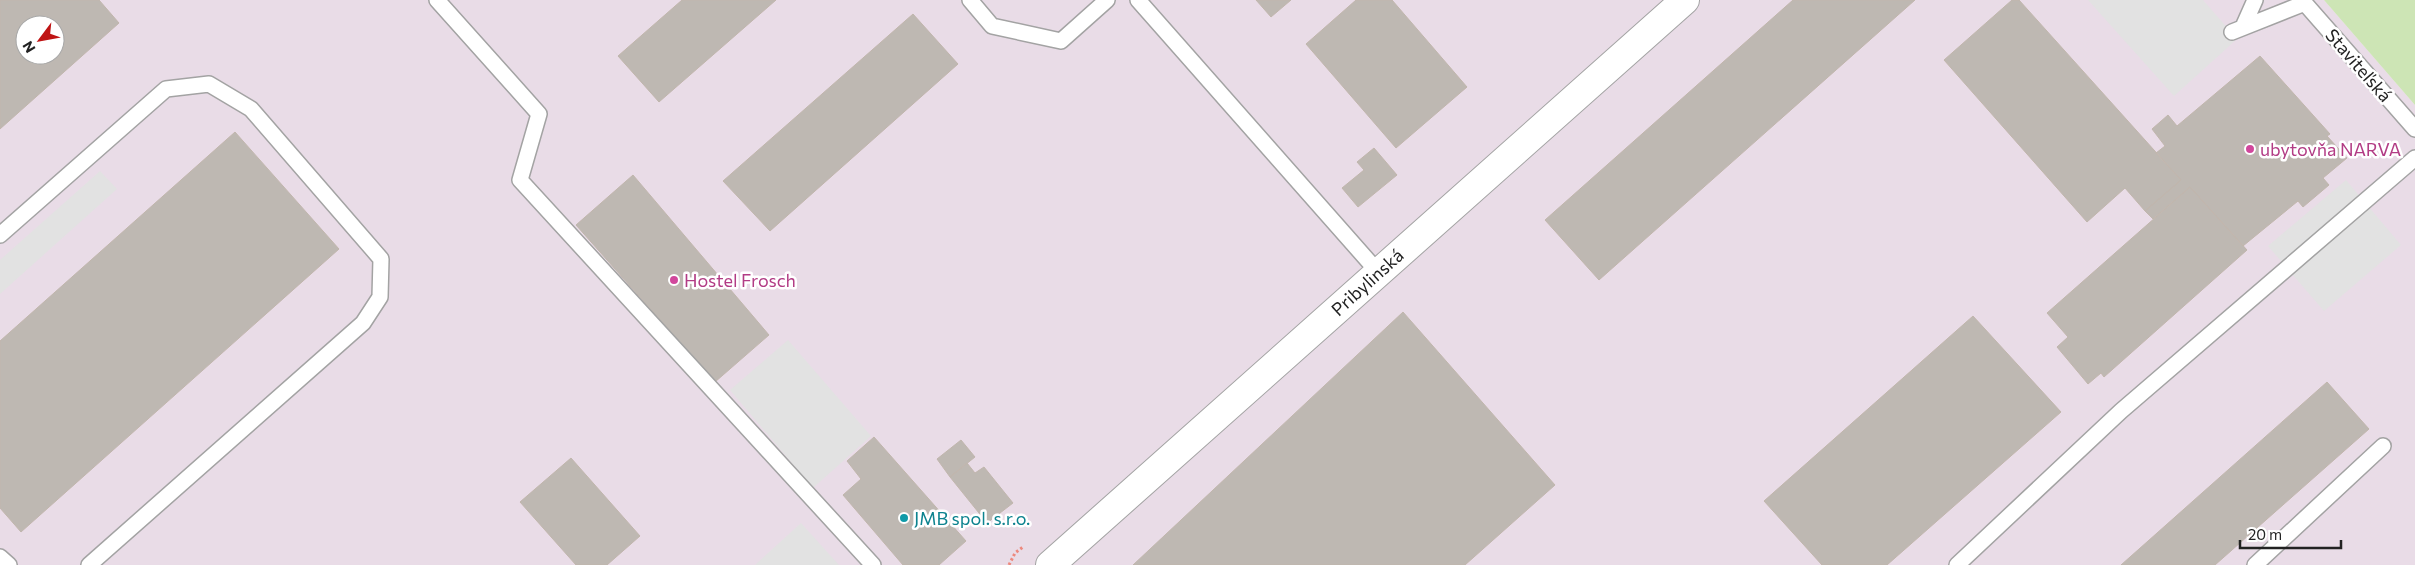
<svg xmlns="http://www.w3.org/2000/svg" width="2415" height="565" viewBox="0 0 2415 565" font-family="Commissioner,sans-serif">
<style>
.industrial{fill:#e9dce7;fill-rule:evenodd}
.grass{fill:#cde5b5}
.parking{fill:#e2e2e2}
.building{fill:#beb8b2;stroke:#c1b6ad;fill-rule:evenodd}
.lines{fill:none;stroke-linecap:round;stroke-linejoin:round}
.service-casing{stroke:#a3a3a3;stroke-width:18}
.minor-casing{stroke:#a3a3a3;stroke-width:30}
.path{stroke:#ed897e;stroke-width:3;stroke-dasharray:2.5 2.5;stroke-linecap:butt}
.service{stroke:#fff;stroke-width:15}
.minor{stroke:#fff;stroke-width:28}
.hotel-dot{fill:#d1479c;stroke:#fff;stroke-width:2}
.culture-dot{fill:#0f9aa8;stroke:#fff;stroke-width:2}
.labels{text-anchor:middle;dominant-baseline:central;stroke-width:5;stroke-linejoin:round;paint-order:stroke}
.street-label{font-size:18px;fill:#222;stroke:#fff}
.hotel-label{font-size:18px;fill:#b23c85;stroke:#fff;text-anchor:start}
.culture-label{font-size:18px;fill:#0d838f;stroke:#fff;text-anchor:start}
</style>
<rect width="100%" height="100%" fill="#f1eee9"/>
<path class="industrial" d="M0,0H2324L2415,105V565H0ZM25,25H55V55H25Z"/>
<path class="grass" d="M2324,0H2415V105Z"/>
<path class="parking" d="M2088,0H2203L2237,39L2174,96Z
M100,171L117,189L0,294V260Z
M2346,180L2401,245L2324,311L2268,246Z
M788,340L871,436L813,488L730,390Z
M801,523L839,565H755Z"/>
<path class="building" d="M0,0H99L119,23L0,129ZM25,25H55V55H25Z
M682,0H776L659,102L618,56Z
M1256,0H1291L1271,17Z
M1356,0H1392L1467,87L1396,148L1306,44Z
M1793,0H1915L1599,280L1545,220Z
M2012,0H2019L2181,180L2145,211L2125,188L2087,222L1944,60Z
M913,14L958,64L770,231L723,181Z
M2260,56L2330,134L2327,136L2347,158L2323,178L2329,185L2303,207L2298,201L2243,246L2190,187L2153,219L2145,211L2181,180L2156,153L2165,146L2152,129L2168,115L2177,126Z
M235,132L339,249L21,532L0,508V341Z
M1374,148L1397,175L1358,207L1342,188L1364,170L1357,162Z
M633,175L769,335L715,382L576,225Z
M2190,187L2247,250L2104,377L2101,373L2088,384L2057,347L2068,337L2047,313Z
M1403,312L1555,485L1465,565H1133Z
M1973,316L2061,412L1887,565H1822L1764,501Z
M2327,382L2369,429L2215,565H2121Z
M874,437L966,541L939,565H903L843,495L861,479L847,461Z
M961,440L975,457L950,477L937,459Z
M571,458L640,536L607,565H576L520,502Z
M967,463L975,473L984,467L1013,503L987,523L950,477Z"/>
<g class="lines">
<defs>
<path id="service" d="M437,0L539,114L520,180L873,565
M970,0L992,26L1061,41L1107,0
M1138,0L1378,272
M2302,0L2415,129
M2243,27L2255,0
M2232,32L2305,3
M0,235L166,89L209,84L251,109L381,259L380,297L363,323L89,565
M0,557L9,565
M1957,565L2121,411L2415,158
M2255,565L2383,446"/>
<path id="minor" d="M1050,565L1685,0"/>
</defs>
<use href="#service" class="service-casing"/>
<use href="#minor" class="minor-casing"/>
<path class="path" d="M1009,565L1015,553L1023,547"/>
<use href="#service" class="service"/>
<use href="#minor" class="minor"/>
</g>
<g class="hotel-dot">
<circle cx="2250" cy="149" r="5"/>
<circle cx="674" cy="280" r="5"/>
</g>
<circle class="culture-dot" cx="904" cy="518" r="5"/>
<g class="labels">
<g class="street-label">
<text transform="translate(2359 65) rotate(49)">Staviteľská</text>
<text transform="translate(1367 282) rotate(-42)">Pribylinská</text>
</g>
<g class="hotel-label">
<text x="2260" y="149">ubytovňa NARVA</text>
<text x="684" y="280">Hostel Frosch</text>
</g>
<g class="culture-label">
<text x="914" y="518">JMB spol. s.r.o.</text>
</g>
</g>
<g transform="translate(40 40) rotate(238)"><circle r="24" fill="#ffffff" stroke="#a7a7a7"/>
<path d="M0-4L9 19L0 12L-9 19Z" fill="#bf1414"/>
<text y="-8" font-size="14" font-weight="bold" text-anchor="middle" fill="#222222">N</text>
</g>
<path d="M2240 540v8h101v-8" fill="none" stroke="#222222" stroke-width="2.5"/>
<text x="2248" y="540" font-size="15" fill="#222222" stroke="#ffffff" stroke-width="4" paint-order="stroke">20 m</text>
</svg>
